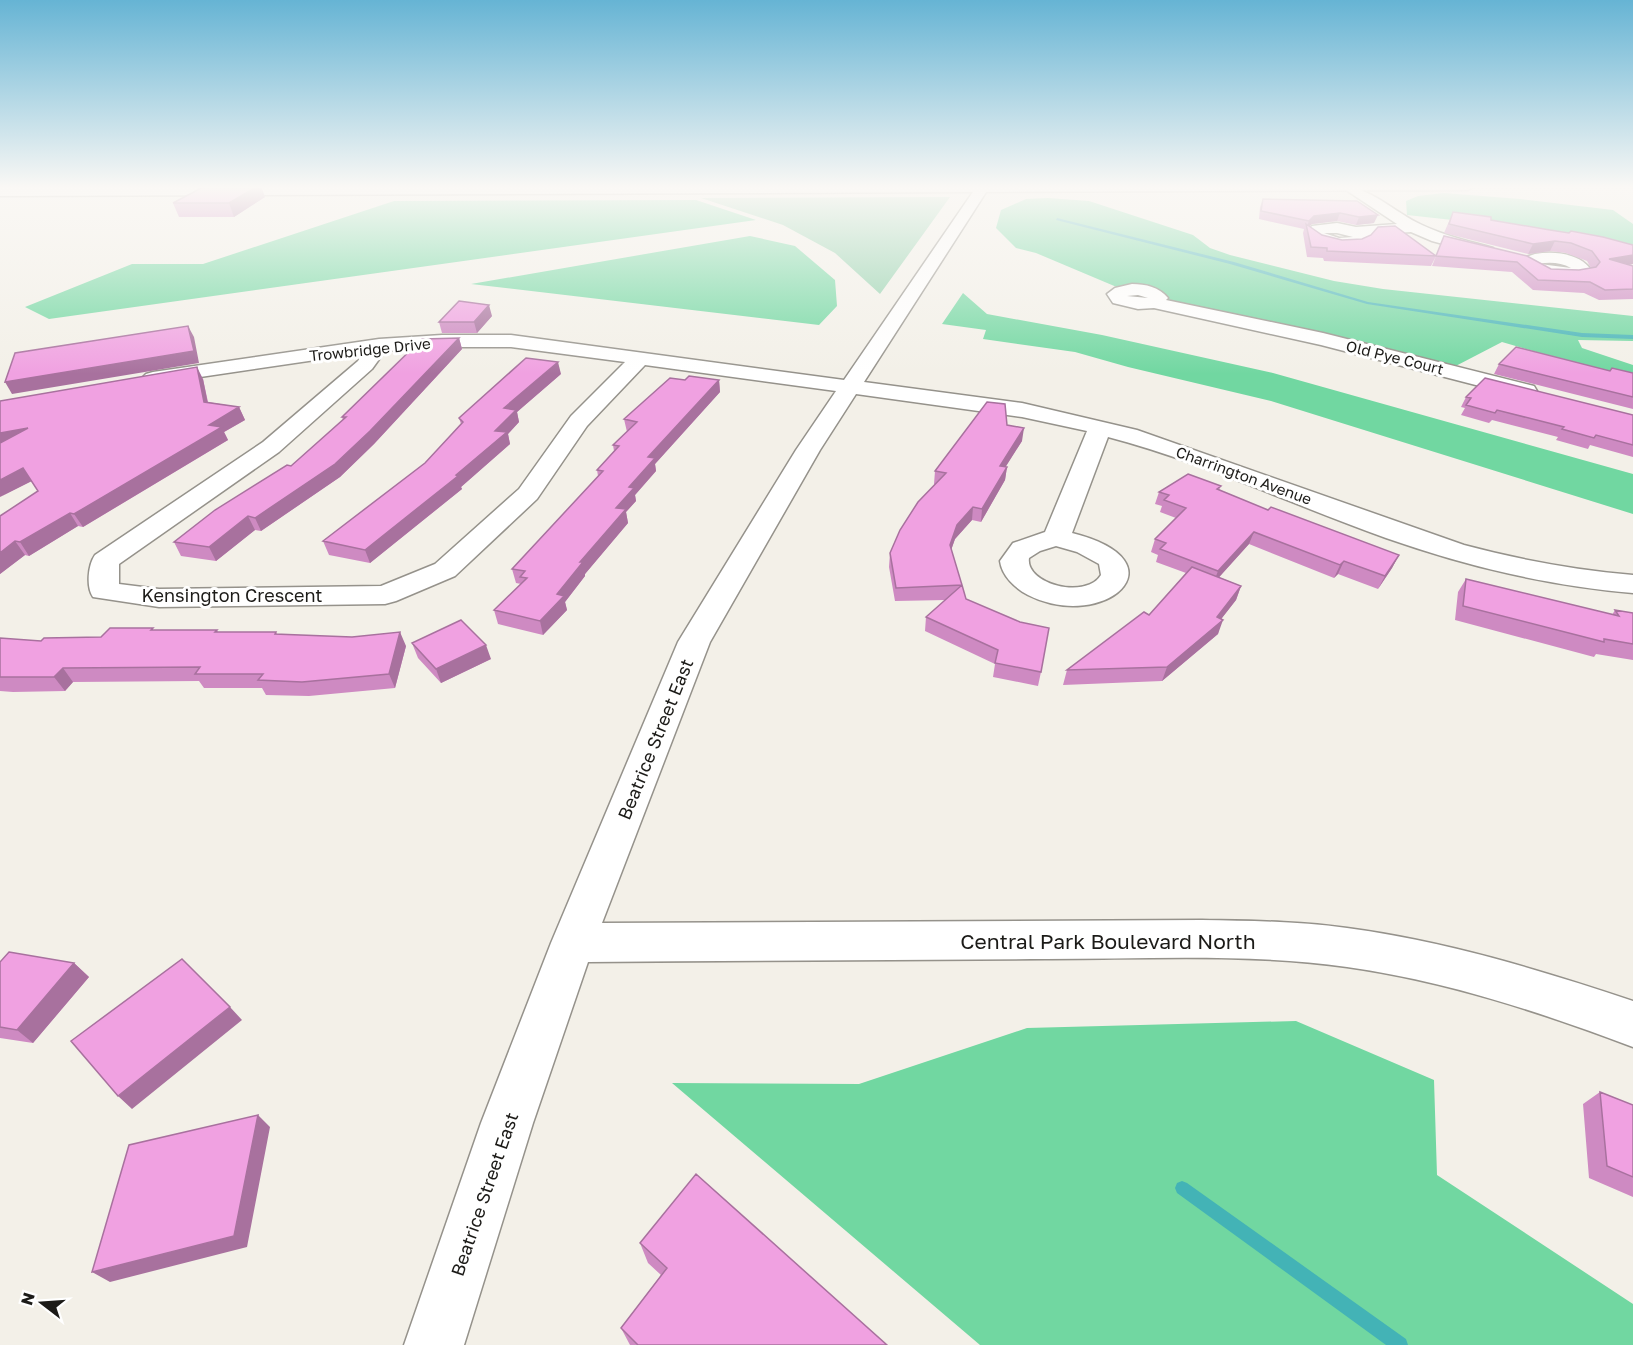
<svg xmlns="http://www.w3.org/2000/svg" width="1633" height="1345" viewBox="0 0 1633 1345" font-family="'Golos Text',sans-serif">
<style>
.green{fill:#90d0ab}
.forest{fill:#71d7a1}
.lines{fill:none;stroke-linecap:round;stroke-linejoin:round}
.stream{fill:#43b3b6;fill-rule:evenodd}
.minor-casing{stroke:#95928b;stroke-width:3}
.major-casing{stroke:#95928b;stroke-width:3}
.minor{fill:#fff;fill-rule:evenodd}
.major{fill:#fff;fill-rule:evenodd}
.wall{fill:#ce8ac2}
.shaded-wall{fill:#a8719e}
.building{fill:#f0a1e1;stroke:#a8719e;stroke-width:1.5}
.labels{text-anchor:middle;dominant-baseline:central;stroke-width:6;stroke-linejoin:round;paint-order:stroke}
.far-street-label{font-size:15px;fill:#1c1b18;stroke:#fff}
.street-label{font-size:18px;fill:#1c1b18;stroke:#fff}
.near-street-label{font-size:21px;fill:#1c1b18;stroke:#fff}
</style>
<rect width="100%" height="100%" fill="#f3f0e8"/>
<path class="green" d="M950,197L880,294L835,253L783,225L701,198Z"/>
<path class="forest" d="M1444,193L1520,199L1613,210L1633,224V250L1489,224L1407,215L1406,201L1418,196Z
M1048,198L1089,201L1193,235L1210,248L1230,255L1334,281L1383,289L1633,316V341L1578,340L1582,348L1633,365V380L1502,342L1448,370L1157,304L1036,253L1016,248L996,228L1001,210L1026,199Z
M696,200L756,220L49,319L25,307L132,264H203L394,201Z
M750,236L795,246L835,280L837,306L819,325L471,284Z
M963,293L987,314L1102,335L1273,373L1633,474V514L1271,401L1128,367L1075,352L983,339L986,330L942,324Z
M1296,1021L1434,1080L1437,1175L1633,1304V1345H980L672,1083L859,1084L1027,1028Z"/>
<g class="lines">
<path class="stream" d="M1057,218L1234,262L1368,302L1582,333L1633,335V339L1582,337L1367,304L1230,264L1056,220Z
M1182,1181L1187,1183L1406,1339L1408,1345H1386L1177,1193L1175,1188L1177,1183Z"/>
<defs>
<path id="minor" d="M977,186H990L864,382L1022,403L1137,430L1464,545C1520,560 1575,570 1633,575V593C1545,585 1469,567 1386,538C1293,505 1203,462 1108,437L1072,533C1187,562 1103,633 1028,595C1015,588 1002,576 1000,561L1013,543L1045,532L1087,431L1022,417L856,394L820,450L710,642L602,923L1202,920C1250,921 1299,921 1347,928C1445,941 1540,970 1633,1001V1047C1540,1012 1446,981 1347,967C1248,953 1145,959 1045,959C893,960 740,961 588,962L533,1123L464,1345H404L481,1123L551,943L678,642L796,450L836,391L645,365L587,426L537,499L455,576L396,601L385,604L159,607L93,597C86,587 88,565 95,555L263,442L358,361L363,353L153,384L146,382L142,378L146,374L153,372L379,339L442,335H511L844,380ZM442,347H511L625,362L571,416L519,489L435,564L381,586L159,589L119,584V564L279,452L372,369L385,351ZM1056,546L1077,552L1099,564L1101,575C1086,600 1025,584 1029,558L1040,551Z
M1340,186C1370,186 1395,213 1422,225C1445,236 1468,241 1493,248L1495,251L1487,256L1432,241L1411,232L1370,235L1372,238C1358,255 1319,249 1306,233L1312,226L1337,223L1356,227L1397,224ZM1324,233H1337L1353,237L1339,238Z
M1535,254C1555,251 1580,253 1592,271L1590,275L1569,279L1534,273L1532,269L1534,265L1540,264L1571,268C1558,261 1544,262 1529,266L1521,261L1523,258Z
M1132,284C1146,284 1159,287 1168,298L1166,300L1323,333L1534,386L1537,391L1534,396L1526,398L1321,345L1154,308L1138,309L1113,303L1107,294L1115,288ZM1138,295L1148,298L1127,296Z"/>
<path id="major" d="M567,186H1475L1468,190L0,196V188Z"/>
</defs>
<use href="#minor" class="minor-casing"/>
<use href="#major" class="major-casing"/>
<use href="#minor" class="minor"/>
<use href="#major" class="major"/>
</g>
<path class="wall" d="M265,197L234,217H179L173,203Z
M1263,199L1357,201L1374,223L1356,225L1337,221L1312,224L1309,226L1322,235L1342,240L1436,256L1431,266L1324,261L1323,258L1307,257L1303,233L1304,229L1259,219L1260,207Z
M1453,212L1491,220L1633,245V264L1628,265L1633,266V299L1599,300L1584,293L1533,290L1512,272L1432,266L1444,236L1551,269L1579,270L1591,268L1587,261L1566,253L1550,251L1528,254L1444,233Z
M492,316L477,333H442L439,322Z
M459,338L462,349L374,444L340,477L261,531L255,530L216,561L181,556L174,542L291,466L343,420L342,417Z
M1499,364L1633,373V409L1494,374Z
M561,374L517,412L519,422L508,434L510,444L461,487L462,489L370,563L329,555L323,541L425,463L461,424L459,418Z
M203,379L208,402L239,407L245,420L224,432L228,440L83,527L78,526L29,556L25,555L0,574V516L38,491L31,481L0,497Z
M685,380H719L720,392L655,464L656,471L635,495L636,501L626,512L628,523L585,574V576L565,602L567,610L543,635L498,624L494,610L521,584L516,583L512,569L598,476L597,470L614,451L613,445L627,432L624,419Z
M1466,397L1633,415V457L1590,445L1588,449L1556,440L1558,437L1492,420L1489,423L1461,415L1465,408L1461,407Z
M1007,425L1022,441L1005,467H1007L1005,480L981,522L972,520L955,539L951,550L966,599L1041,672L1038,686L993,677L995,664L925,631L926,617L946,600L895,601L889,567L890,553L935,484H934L935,471Z
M1221,486L1219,490L1268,510L1399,555L1392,568L1378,589L1338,574L1334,578L1249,544L1219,577L1241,586L1236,600L1221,619L1218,634L1162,681L1063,685L1067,670L1149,615L1186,573L1156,562L1158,555L1151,552L1155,539L1176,518L1160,512L1162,506L1155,504L1159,492Z
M1466,579L1612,615L1615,610L1633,613V660L1596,654L1594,657L1455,620L1458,592Z
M155,630H217L218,632H276L277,634L406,646L395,688L309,696L266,695L262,688H204L199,681L73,682L65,691L13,692L0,691V638L41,641L101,637Z
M412,643L491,659L441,683L418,658Z
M0,962L74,963L89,977L33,1043L0,1038Z
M1600,1092L1633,1105V1197L1589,1178L1583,1104Z
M640,1243L887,1345H630L621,1328L661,1275L648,1263Z"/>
<path class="shaded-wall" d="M258,186H261L265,197L234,217L229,203Z
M1340,213L1337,221L1312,224L1306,229L1309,221L1314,216Z
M1378,215L1374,223L1356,225L1359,217Z
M1555,241L1550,251L1528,254L1533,244Z
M1633,255V264L1603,269L1609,259Z
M489,305L492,316L477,333L474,322Z
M188,326L194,337L199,363L12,394L5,382Z
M459,338L462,349L374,444L340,477L261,531L255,518Z
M558,362L561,374L517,412L519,422L508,434L510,444L461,487L462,489L370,563L365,550L456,475L495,431L504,408Z
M197,367L203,379L210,414L204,402Z
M719,380L720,392L655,464L656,471L635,495L636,501L626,512L628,523L585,574V576L565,602L567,610L543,635L540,621L557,594L580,562L616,508L648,457Z
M239,407L245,420L224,432L228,440L83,527L74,514L209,425Z
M28,428L0,448V433Z
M1024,428L1022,441L998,479L1000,466Z
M1007,467L1005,480L981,522L982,509Z
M23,468L32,481L0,497V480Z
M973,507L972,520L955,539L948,559L950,545L957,525Z
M70,513L78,526L29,556L20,542Z
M248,516L255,530L216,561L209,547Z
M1254,532L1249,544L1213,584L1218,571Z
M15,541L25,555L0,574V553Z
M1399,555L1392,568L1378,589L1385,576Z
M1344,561L1338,574L1334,578L1340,565Z
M1241,586L1236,600L1215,627L1223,620L1218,634L1162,681L1167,667L1217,617Z
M400,632L406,646L395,688L389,674Z
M486,645L491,659L441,683L436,669Z
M63,668L73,682L65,691L54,677Z
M74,963L89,977L33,1043L17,1030Z
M230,1007L242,1020L132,1109L118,1096Z
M258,1115L270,1127L247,1247L110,1282L92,1272Z"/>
<path class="building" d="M205,186H258L229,203H173Z
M1263,199L1357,201L1378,215L1359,217L1340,213L1314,216L1309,221L1261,211Z
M1453,212L1491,217V220L1550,230L1569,233L1571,231L1603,237L1633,245V255L1609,259L1633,266V289L1605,290L1590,282L1538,280L1517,262L1436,256L1444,236L1527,256L1551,269L1579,270L1596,267L1600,262L1592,251L1571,243L1555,241L1533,244L1449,224Z
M1306,224L1322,235L1342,240L1362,239L1371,235L1378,227L1395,226L1436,256L1327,251V248L1311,247Z
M459,301L489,305L474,322H439Z
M188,326L194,351L5,382L15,353Z
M459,338L370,431L335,464L255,518L248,516L209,547L174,542L215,510L287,465L291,466L346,417H342L422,339Z
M1516,347L1610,371L1612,368L1633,373V397L1499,364Z
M526,358L558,362L504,408L516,410L495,431L507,432L456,475L458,476L365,550L323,541L425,463L463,422L459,418Z
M197,367L204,402L239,407L209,425L222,427L74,514L70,513L20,542L15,541L0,553V516L38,491L23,468L0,480V443L28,428L0,433V401Z
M689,376L719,380L648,457L655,458L629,487L634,488L616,508L626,509L580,562H583L557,594L564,596L540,621L494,610L527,578L520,577L525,571L512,569L603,471L597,470L619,446L613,445L637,422L624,419L670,378L685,380Z
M1485,378L1633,415V445L1596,435L1594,438L1562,429L1564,427L1497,410L1495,413L1466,405L1471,398L1466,397Z
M987,402L1005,404L1007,425L1024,428L1000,466L1007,467L982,509L973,507L957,525L950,545L962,585L896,588L890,553L900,530L918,502L946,473L935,471Z
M1188,474L1221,486L1217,489L1268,510L1271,507L1399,555L1385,576L1344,561L1340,565L1254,532L1218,571L1160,549L1166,543L1155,539L1186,508L1164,500L1169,495L1159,492Z
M1192,567L1241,586L1217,617L1223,620L1167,667L1067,670L1144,612L1149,615Z
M1466,579L1619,616L1615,610L1633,613V644L1604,639V642L1463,606Z
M962,585L966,599L1020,622L1049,628L1041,672L995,663L998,650L926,617Z
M461,620L486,645L436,669L412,643Z
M110,628H153L151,630H217L215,632H276L275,634L352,637L400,632L389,674L302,682L258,680L263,674H195L200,667L63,668L54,677H0V638L41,641L44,638L101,637Z
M9,952L74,963L17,1030L0,1027V962Z
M182,959L230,1007L118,1096L71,1041Z
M1600,1092L1633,1105V1177L1607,1166Z
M258,1115L234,1236L92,1272L129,1145Z
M696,1174L887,1345H638L621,1328L667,1268L640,1243Z"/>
<linearGradient id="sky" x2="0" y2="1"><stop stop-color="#66b4d4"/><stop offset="0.5" stop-color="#faf8f5"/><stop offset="1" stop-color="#faf8f5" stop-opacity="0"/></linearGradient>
<rect width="1633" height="374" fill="url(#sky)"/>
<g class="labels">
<g class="far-street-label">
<text transform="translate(370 349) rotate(-6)">Trowbridge Drive</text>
<text transform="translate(1395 357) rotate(14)">Old Pye Court</text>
<text transform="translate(1244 475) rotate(20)">Charrington Avenue</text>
</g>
<g class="street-label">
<text x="232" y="595">Kensington Crescent</text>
<text transform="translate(655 739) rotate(-68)">Beatrice Street East</text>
<text transform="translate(484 1194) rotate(-71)">Beatrice Street East</text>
</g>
<g class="near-street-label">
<text x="1108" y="941">Central Park Boulevard North</text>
</g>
</g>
<g transform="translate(42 1303) rotate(287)" stroke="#ffffff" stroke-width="4.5" paint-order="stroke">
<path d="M0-4.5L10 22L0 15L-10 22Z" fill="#1c1b18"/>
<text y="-9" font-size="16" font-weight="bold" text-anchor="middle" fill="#1c1b18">N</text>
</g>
</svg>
